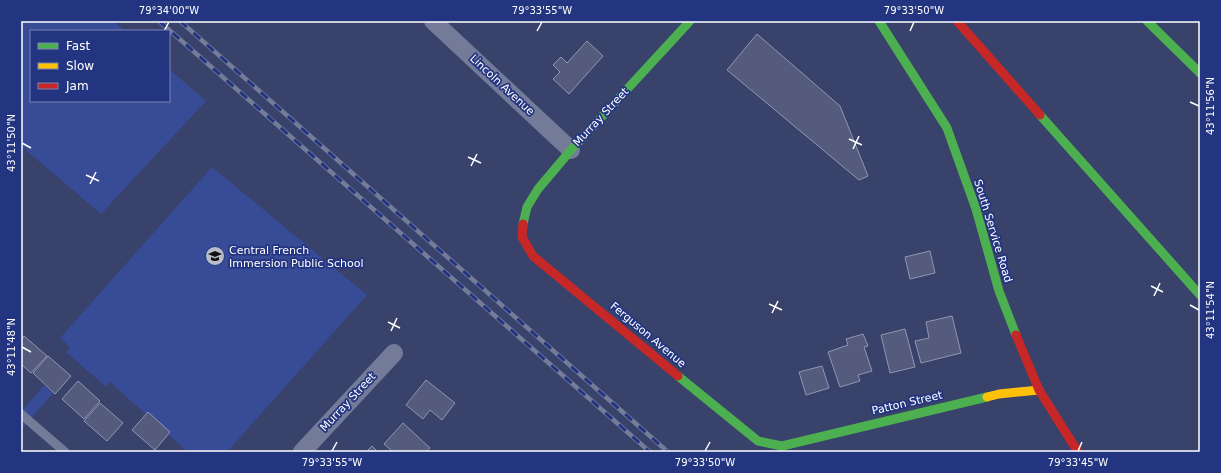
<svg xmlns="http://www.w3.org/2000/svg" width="1221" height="473" viewBox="0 0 1221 473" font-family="'DejaVu Sans',sans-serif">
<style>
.green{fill:#384b97}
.building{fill:#545b7c;stroke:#9197b0}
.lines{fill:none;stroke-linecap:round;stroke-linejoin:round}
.lane{stroke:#747b99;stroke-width:9}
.street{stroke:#747b99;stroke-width:18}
.fast{stroke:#4caf50;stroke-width:9}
.slow{stroke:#ffc107;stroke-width:9}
.jam{stroke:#c62828;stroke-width:9}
.rail-casing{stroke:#747c99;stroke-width:4.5}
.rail{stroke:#233580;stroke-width:3;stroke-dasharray:9;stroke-linecap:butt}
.ticks{fill:none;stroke:#fff;stroke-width:1.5}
.labels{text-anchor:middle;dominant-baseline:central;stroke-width:3.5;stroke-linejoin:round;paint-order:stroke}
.street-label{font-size:11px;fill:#fff;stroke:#233580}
.poi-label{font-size:11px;fill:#fff;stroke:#233580;text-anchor:start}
.neatline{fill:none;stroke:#fff;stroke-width:1.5}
.ticks-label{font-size:10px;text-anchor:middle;fill:#fff}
</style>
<rect width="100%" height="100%" fill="#38426b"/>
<path class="green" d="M21,21H114L125,31H31V101H169V69L206,101L101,214L21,146Z
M212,167L367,295L227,452H188L110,382L106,387L66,352L70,347L60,338Z
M44,385L53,393L21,430V412Z"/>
<path class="building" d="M757,34L840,106L868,176L859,180L727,70Z
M587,41L603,56L569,94L553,79L560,72L553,65L561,57L567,63Z
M930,251L935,273L910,279L905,257Z
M952,316L961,353L921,363L915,341L929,338L926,322Z
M905,329L915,367L890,373L881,335Z
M863,334L868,346L864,347L872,371L858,375L860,381L840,387L828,352L848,345L846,339Z
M24,336L47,356L31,373L21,364V340Z
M48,356L71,376L55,394L33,373Z
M822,366L829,388L806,395L799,372Z
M426,380L455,403L442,420L430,410L423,419L406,405Z
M78,381L100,401L84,419L62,399Z
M100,403L123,423L107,441L84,421Z
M148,412L170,432L155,450L132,430Z
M403,423L430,448L426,452H393L384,444Z
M372,446L378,452H366Z"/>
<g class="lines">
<path class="lane" d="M21,414L65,452"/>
<path class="street" d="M433,21L571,150
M302,452L394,353"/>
<path class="fast" d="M879,21L947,128L976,209L999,291L1016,335
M1147,21L1200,73
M1040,115L1200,295
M523,224L527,207L538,189L571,150L690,21
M678,376L758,441L782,446L987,397"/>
<path class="slow" d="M987,397L999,394L1039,390"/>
<path class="jam" d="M957,21L1040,115
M523,224L522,237L533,256L678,376
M1016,335L1039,390L1078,452"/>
<defs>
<path id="rail" d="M159,21L650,452
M180,21L668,452"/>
</defs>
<use href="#rail" class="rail-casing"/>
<use href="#rail" class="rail"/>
</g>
<path class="ticks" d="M164,31L169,22M537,31L542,22M910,31L914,22M1190,102L1199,106M849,139L862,145M22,143L31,148M853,149L859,136M468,157L481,163M471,166L477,154M86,175L99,181M90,184L96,172M1151,286L1163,292M1154,296L1160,283M769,304L782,310M1190,305L1199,310M772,313L778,301M388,322L400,328M391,331L397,318M22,347L31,352M332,451L337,442M705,451L710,442M1078,451L1082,442"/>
<defs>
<symbol id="school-disc" viewBox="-11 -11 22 22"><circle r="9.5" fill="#b9bdcb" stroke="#233580"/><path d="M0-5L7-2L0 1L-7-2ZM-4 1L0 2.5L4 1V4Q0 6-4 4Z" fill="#111"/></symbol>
</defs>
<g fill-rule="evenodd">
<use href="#school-disc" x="204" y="245" width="22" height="22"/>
</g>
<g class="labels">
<g class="street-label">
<text transform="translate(502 85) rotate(43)">Lincoln Avenue</text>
<text transform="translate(601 117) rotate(-47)">Murray Street</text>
<text transform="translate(993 231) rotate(73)">South Service Road</text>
<text transform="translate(648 335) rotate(40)">Ferguson Avenue</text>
<text transform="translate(348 402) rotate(-47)">Murray Street</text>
<text transform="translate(907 403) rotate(-13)">Patton Street</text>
</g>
<g class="poi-label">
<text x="229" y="250">Central French<tspan x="229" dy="13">Immersion Public School</tspan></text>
</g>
</g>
<rect width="1221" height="473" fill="none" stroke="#233580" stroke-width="44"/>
<rect x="30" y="30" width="140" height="72" fill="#233580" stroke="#7b86b3"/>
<rect x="38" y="43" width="20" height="6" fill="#4caf50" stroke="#7b86b3"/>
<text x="66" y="50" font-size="12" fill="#ffffff">Fast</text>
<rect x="38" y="63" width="20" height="6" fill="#ffc107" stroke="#7b86b3"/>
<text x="66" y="70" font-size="12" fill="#ffffff">Slow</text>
<rect x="38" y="83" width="20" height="6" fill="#c62828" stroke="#7b86b3"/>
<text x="66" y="90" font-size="12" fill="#ffffff">Jam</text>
<rect x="22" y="22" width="1177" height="429" class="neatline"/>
<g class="ticks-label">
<text x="169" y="14">79°34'00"W</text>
<text x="542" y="14">79°33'55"W</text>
<text x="914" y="14">79°33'50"W</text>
<text transform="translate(1210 106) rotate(-90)" y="4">43°11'56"N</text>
<text transform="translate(11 143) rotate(-90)" y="4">43°11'50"N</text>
<text transform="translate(1210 310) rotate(-90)" y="4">43°11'54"N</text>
<text transform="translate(11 347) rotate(-90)" y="4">43°11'48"N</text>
<text x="332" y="466">79°33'55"W</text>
<text x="705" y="466">79°33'50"W</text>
<text x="1078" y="466">79°33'45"W</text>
</g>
</svg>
